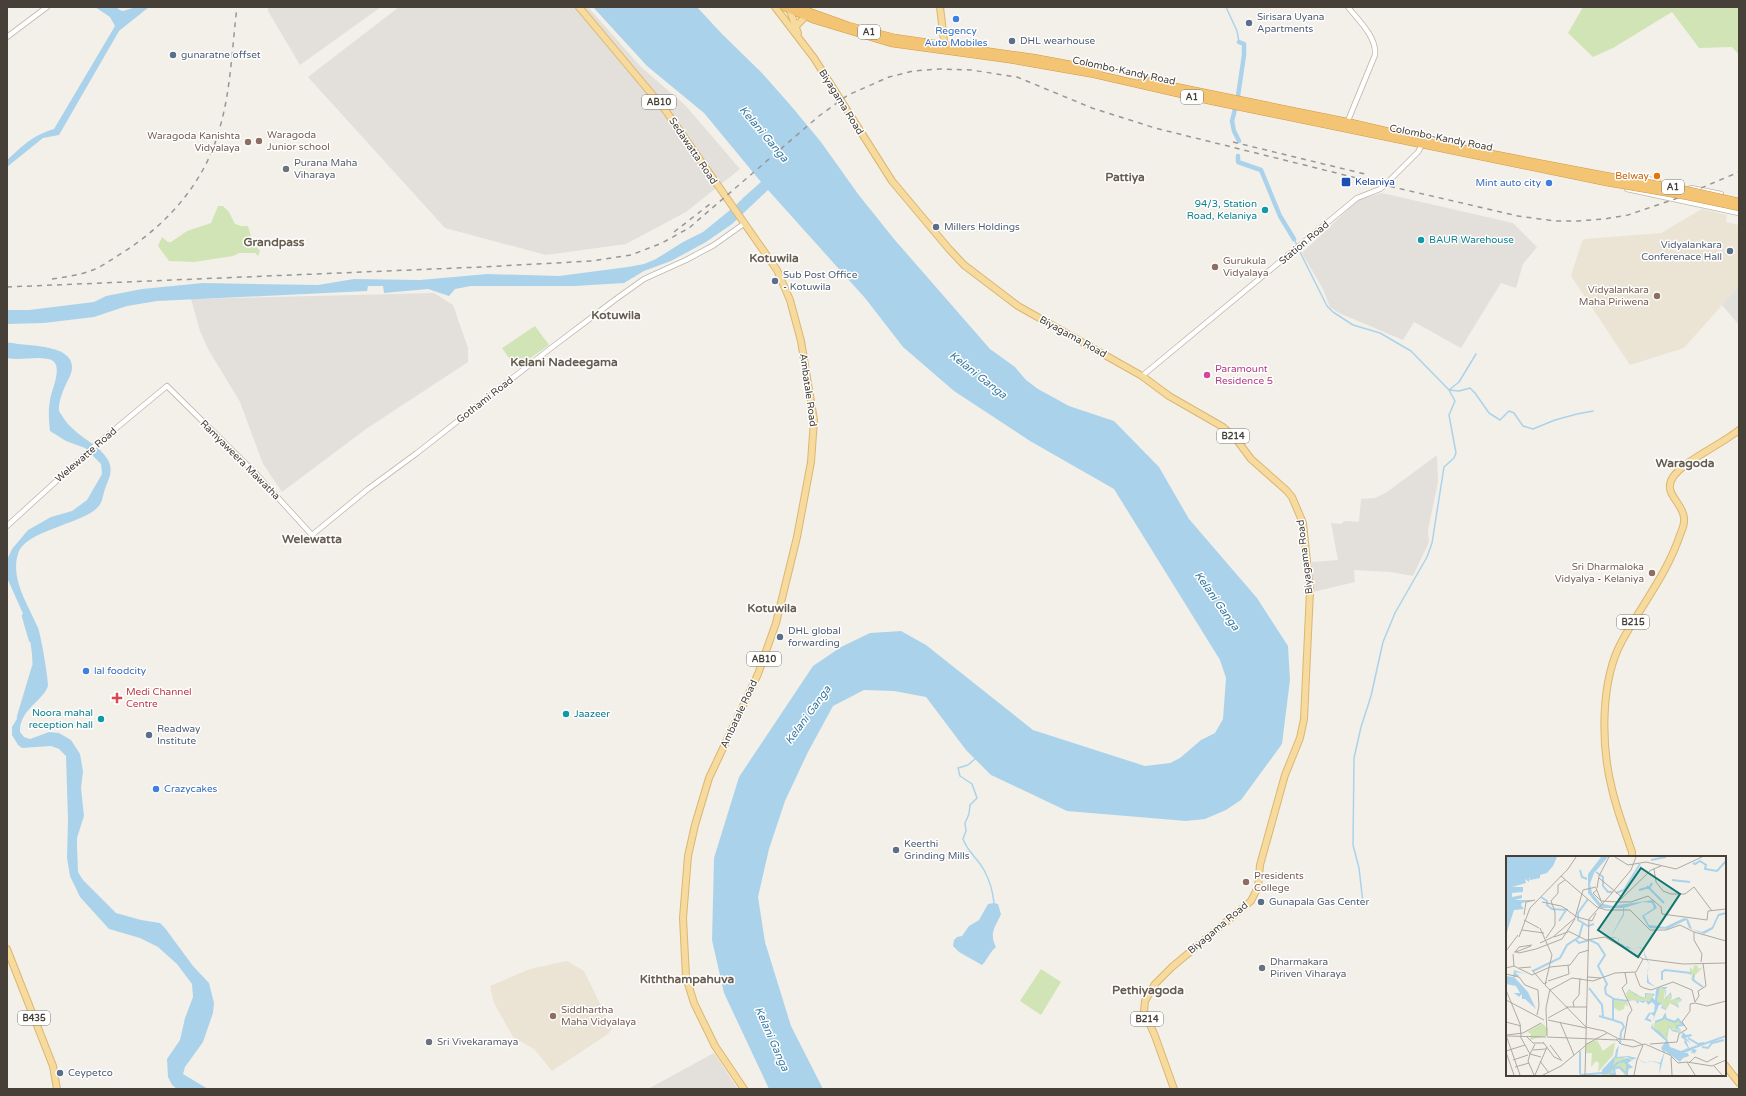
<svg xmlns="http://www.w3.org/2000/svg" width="1746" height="1096" viewBox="0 0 1746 1096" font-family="'Varela Round',sans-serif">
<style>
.industrial{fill:#e3dfda}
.education{fill:#ebe4d4}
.green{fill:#d1e4b5}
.parking{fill:#e2e0dd}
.water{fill:#aad3eb}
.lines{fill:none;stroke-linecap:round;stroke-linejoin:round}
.stream{stroke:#aad3eb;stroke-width:1.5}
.canal{stroke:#aad3eb;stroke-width:4.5}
.minor-casing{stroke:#beb7ac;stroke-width:6}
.major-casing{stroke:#dbb76f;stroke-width:8}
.highway-casing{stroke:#d29944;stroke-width:8}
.minor{stroke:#fff;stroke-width:4.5}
.major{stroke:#f7da9e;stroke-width:6}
.highway{stroke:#f3c474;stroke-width:7}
.rail{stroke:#979797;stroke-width:1.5;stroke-dasharray:5 5;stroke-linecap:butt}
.highway-bridge-casing{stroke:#d29944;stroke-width:8;stroke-linecap:butt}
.highway-bridge{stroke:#f3c474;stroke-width:7}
.shop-dot{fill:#3f7fe0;stroke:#fff;stroke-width:1.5}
.service-dot{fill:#5c6f8a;stroke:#fff;stroke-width:1.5}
.education-dot{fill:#8d6e63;stroke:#fff;stroke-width:1.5}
.worship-dot{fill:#6b7280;stroke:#fff;stroke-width:1.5}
.food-dot{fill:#e8710a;stroke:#fff;stroke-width:1.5}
.transit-dot{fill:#1a4fb4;stroke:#fff;stroke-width:1.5}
.culture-dot{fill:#0f9aa8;stroke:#fff;stroke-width:1.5}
.hotel-dot{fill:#d1479c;stroke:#fff;stroke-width:1.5}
.health-dot{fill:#e0444e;stroke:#fff;stroke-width:1.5}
.labels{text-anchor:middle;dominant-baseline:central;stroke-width:3;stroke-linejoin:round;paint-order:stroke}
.shield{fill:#fff;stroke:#7e7974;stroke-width:1}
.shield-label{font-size:9px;font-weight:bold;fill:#464038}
.service-label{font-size:10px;fill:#4e5e75;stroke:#fff;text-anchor:start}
.shop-label{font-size:10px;fill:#366cbe;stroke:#fff;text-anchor:start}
.street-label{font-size:10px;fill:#464038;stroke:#fff}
.education-label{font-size:10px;fill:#785e54;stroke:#fff;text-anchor:start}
.worship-label{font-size:10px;fill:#5b616d;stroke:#fff;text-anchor:start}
.food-label{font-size:10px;fill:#c56008;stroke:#fff;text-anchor:end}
.transit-label{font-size:10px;fill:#164399;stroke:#fff;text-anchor:start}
.culture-label{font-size:10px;fill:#0d838f;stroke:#fff;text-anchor:end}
.hotel-label{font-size:10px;fill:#b23c85;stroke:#fff;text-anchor:start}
.health-label{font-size:10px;fill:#be3a42;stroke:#fff;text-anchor:start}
.water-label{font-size:11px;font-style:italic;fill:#367aa3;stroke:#fff}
.quarter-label{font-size:12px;font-weight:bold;fill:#685e50;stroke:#fff}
.inset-river{fill:none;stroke:#aad3eb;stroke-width:2}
.inset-road{fill:none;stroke:#aeaaa2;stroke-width:1}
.view{fill:#0f766e;fill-opacity:0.15;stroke:#0f766e;stroke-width:2}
.inset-edge{fill:none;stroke:#464038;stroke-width:2}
</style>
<rect width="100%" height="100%" fill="#f3f0e9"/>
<path class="industrial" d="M268,7H381L300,65L268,11Z
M399,7H588L641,67L686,106L740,169L686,212L626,244L546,255L445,228L308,77Z
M1382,193L1513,223L1537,247L1523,264L1516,288L1501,283L1461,348L1414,322L1403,340L1339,313L1330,307L1323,289L1302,253L1358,200Z
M434,293L453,305L468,348V362L366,429L282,492L263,464L240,402L208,349L200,331L191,299Z
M1437,455L1438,482L1428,530L1429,542L1413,576L1391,572L1354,570L1355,582L1313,592L1312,562L1338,560L1331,523L1341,524L1345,521L1359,522L1361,499L1375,498L1387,492Z
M714,1053L738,1089H648Z"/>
<path class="education" d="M1702,209L1727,215L1726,222L1739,225V286L1684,348L1630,365L1571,276L1582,241L1585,239L1661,233Z
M567,961L584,971L612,1028L608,1034L552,1071L534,1049L513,1037L494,1003L490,986L530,969Z"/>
<path class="green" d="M1583,7H1739V55L1732,47L1699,48L1672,12L1613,48L1593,57L1568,33Z
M218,206H223L229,212L235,224L241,226H248L253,243L260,251L258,256L255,253H239L233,256L194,262L169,261L158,246L162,237L168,242H171L187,231L211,223Z
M535,326L549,345L516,368L502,348Z
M1041,969L1061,982L1041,1015L1020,1001Z"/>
<path class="parking" d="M1739,286V325L1722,305Z"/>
<path class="water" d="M95,7H116L120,10L123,11L136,7H149L119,31L59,135L43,138L7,167V160C24,145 31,136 54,129L115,26L110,17Z
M593,7H697L722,34L762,73L792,107L821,142L858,194L894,239L990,349L1015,367L1026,380L1038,389L1069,406L1114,421L1159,467L1189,519L1257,598L1288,646L1290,680L1282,744L1241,800L1226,810L1205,819L1186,821L1067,811L991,775L966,750L926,697L894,691L864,690L833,706L808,752L785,801L769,849L758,897L765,942L791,1026L823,1089H769L724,993L712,940L714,858L739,777L813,666L841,647L870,633L901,631L926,645L1033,730L1145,766L1170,763L1180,758L1201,740L1215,733L1223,719L1226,678L1220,660L1114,489L1030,441L954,391L903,347L865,298L768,190L732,224L706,242L671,261L644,271L624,283L575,286H471L455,289L449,296L428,289L384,293L383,286H368L367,291L157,301L127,306L94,317L44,323L7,324V310H29L94,302L106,296L142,289L203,283L318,285L354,279L420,280L487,274L559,276L628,267L644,264L656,259L683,242L703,232L735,206L744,197L761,182L704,113L647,66Z
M7,342C24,347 84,342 70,376C65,386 58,400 59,411C63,417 67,424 72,428C84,440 99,445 108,460C113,469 110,477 106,486C103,493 103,503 97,508C81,524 24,531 18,554C10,579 29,606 38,628C41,635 48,677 48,685C46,699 19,709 20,732L24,737L30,739L49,732L59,733L71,740L80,754L83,771L81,788L84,816L77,838V845L78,872L83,880L116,913L141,920L160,923L165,928L193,966L209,983L214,1003L213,1013L203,1042L185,1067L183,1074L208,1089H177L172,1085L168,1077L167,1059L180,1040L185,1018L193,997L192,984L177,964L158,947L140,938L109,929L80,897L70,876L67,858L68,820L66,756L59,749L51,746L22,748L18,745L12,735V727L22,710L33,675L32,654L28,625L8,580L7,560L12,549L28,530L51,517L72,511L87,500L102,474L101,464L85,448L66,441L50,431C49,421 48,411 50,400C51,390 66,362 48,359C35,356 20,361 7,358Z
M994,903L998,904L1001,914C995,928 989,933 996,947C989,953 986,962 982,965L959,952L953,946L954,940L957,937L962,936L969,926L979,920L988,904Z"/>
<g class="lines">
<path class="stream" d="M1226,7L1237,31L1239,42
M1294,239L1297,245
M1300,252L1327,306L1333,312L1353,325L1380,333L1411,351L1449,390L1455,401L1449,415L1456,453L1454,458L1444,467L1432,543L1427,557L1395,613L1383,642L1371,696L1361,727L1354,758L1353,845L1359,868L1363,903
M1449,390L1459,391L1470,388L1475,393L1489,413L1500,420L1509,411L1514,413L1523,426L1533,429L1555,420L1577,414L1593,411
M1449,390L1459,382L1476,354
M976,758L968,765L958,768L960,776L972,784L977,798L970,805L969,814L965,823L966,831L963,839C967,851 978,859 984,870C989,879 993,893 994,903"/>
<path class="canal" d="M1238,96L1244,55V44L1239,42
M1235,109L1232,121L1234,131L1239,141
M1238,156V162L1261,170L1280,216L1294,239
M24,616L31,640
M19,717L34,667"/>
<defs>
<path id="minor" d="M7,37L47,7
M1347,123L1375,55C1377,37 1358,20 1348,7
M1636,177L1658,181
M1691,188L1721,194
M1627,189L1739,213
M1142,376L1357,198L1380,189L1385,185L1418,152L1423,143
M7,526L97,444L167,386L258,476L312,535L368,489L417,453L551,348L616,299L644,279L686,260L714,245L745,223"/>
<path id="major" d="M579,7L666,111L777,270L790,300L801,341L814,420L811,462L797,537L776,623L758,674L709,778L695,825L688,856L683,918L686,977L694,1003L715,1046L744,1089
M775,7L814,58L892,181L949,249L964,265L1018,306L1142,376L1169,396L1223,427L1236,439L1251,459L1286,490L1292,497L1303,523L1310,591L1304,719L1300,738L1285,775L1260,865L1258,887L1251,901L1172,967L1155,984L1145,1001L1144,1011L1155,1036L1174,1089
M940,7L945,49
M790,11L798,33
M795,27L805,17
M1632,857V852C1625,831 1617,811 1612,789C1601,746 1600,681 1622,641C1641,606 1667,574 1680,535C1682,530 1685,524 1684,518C1683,502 1662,494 1673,477C1684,461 1722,444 1739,430
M7,949L53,1066L57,1089
M1725,1065L1739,1083"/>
<path id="highway" d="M784,7L815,20L891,43L1008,59L1094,74L1212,101L1606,182
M796,7L849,26L895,38L1034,58L1099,70
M1142,80L1347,122L1450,146L1606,176"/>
</defs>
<use href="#minor" class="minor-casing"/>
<use href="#major" class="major-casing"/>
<use href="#highway" class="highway-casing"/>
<use href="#minor" class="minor"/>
<use href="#major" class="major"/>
<use href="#highway" class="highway"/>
<path class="rail" d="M1233,142L1369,175
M674,232L710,204
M52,279C66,277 80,275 93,270C103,266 112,259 122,253C168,224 206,181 220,127C231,89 232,47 237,7
M7,287L481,267L592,261L631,255L662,243L689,228L819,116L848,95L889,77L913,71L940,69L971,70L1017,77L1092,108L1155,128L1397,188L1518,216L1555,221H1578L1604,219L1628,215L1675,199L1739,172"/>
<defs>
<path id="highway-bridge" d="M1606,176L1672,187L1739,202
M1606,182L1687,196L1739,207"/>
</defs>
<use href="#highway-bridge" class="highway-bridge-casing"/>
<use href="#highway-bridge" class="highway-bridge"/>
</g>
<g class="shop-dot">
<circle cx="956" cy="19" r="4"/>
<circle cx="1549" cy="183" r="4"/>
<circle cx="86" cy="671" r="4"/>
<circle cx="156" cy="789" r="4"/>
</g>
<g class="service-dot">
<circle cx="1249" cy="23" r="4"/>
<circle cx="1012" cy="41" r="4"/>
<circle cx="173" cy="55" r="4"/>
<circle cx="936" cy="227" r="4"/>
<circle cx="1730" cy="251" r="4"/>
<circle cx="775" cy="281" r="4"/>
<circle cx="780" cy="637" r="4"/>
<circle cx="149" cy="735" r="4"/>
<circle cx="896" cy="850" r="4"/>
<circle cx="1261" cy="902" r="4"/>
<circle cx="60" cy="1073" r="4"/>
</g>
<g class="education-dot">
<circle cx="259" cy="141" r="4"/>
<circle cx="248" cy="142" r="4"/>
<circle cx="1215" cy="267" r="4"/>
<circle cx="1657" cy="296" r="4"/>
<circle cx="1652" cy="573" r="4"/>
<circle cx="1246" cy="882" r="4"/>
<circle cx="553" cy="1016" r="4"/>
</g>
<g class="worship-dot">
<circle cx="286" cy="169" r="4"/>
<circle cx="1262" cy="968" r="4"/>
<circle cx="429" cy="1042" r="4"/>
</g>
<circle class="food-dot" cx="1657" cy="176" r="4"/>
<rect class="transit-dot" x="1341" y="177" width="10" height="10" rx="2"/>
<g class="culture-dot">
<circle cx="1265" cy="210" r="4"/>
<circle cx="1421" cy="240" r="4"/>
<circle cx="566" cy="714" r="4"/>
<circle cx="101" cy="719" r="4"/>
</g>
<circle class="hotel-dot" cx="1207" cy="375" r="4"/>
<path class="health-dot" d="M115 692h4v4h4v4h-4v4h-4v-4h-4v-4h4z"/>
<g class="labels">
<g class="shield">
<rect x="858" y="25" width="22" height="14" rx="3"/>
<rect x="1181" y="90" width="22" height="14" rx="3"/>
<rect x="642" y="95" width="34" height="14" rx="3"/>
<rect x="1662" y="180" width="22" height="14" rx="3"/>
<rect x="1217" y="429" width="32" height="14" rx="3"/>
<rect x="1617" y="615" width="32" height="14" rx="3"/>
<rect x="747" y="652" width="34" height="14" rx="3"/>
<rect x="18" y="1011" width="32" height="14" rx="3"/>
<rect x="1131" y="1012" width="32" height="14" rx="3"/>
</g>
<g class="shield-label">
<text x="869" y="32">A1</text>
<text x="1192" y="97">A1</text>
<text x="659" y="102">AB10</text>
<text x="1673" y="187">A1</text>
<text x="1233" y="436">B214</text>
<text x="1633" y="622">B215</text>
<text x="764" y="659">AB10</text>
<text x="34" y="1018">B435</text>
<text x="1147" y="1019">B214</text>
</g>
<g class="service-label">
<text x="1257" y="17">Sirisara Uyana<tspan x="1257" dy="12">Apartments</tspan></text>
<text x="1020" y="41">DHL wearhouse</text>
<text x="181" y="55">gunaratne offset</text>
<text x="944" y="227">Millers Holdings</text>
<text x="1722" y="245" text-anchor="end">Vidyalankara<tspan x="1722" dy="12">Conferenace Hall</tspan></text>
<text x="783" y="275">Sub Post Office<tspan x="783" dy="12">- Kotuwila</tspan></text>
<text x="788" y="631">DHL global<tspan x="788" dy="12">forwarding</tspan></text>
<text x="157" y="729">Readway<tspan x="157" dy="12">Institute</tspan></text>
<text x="904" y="844">Keerthi<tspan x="904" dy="12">Grinding Mills</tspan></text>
<text x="1269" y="902">Gunapala Gas Center</text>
<text x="68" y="1073">Ceypetco</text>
</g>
<g class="shop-label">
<text x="956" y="31" text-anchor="middle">Regency<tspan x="956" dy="12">Auto Mobiles</tspan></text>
<text x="1541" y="183" text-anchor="end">Mint auto city</text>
<text x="94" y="671">lal foodcity</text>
<text x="164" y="789">Crazycakes</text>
</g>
<g class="street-label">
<text transform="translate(1124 71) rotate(12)">Colombo-Kandy Road</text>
<text transform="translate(841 102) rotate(58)">Biyagama Road</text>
<text transform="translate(1441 138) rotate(11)">Colombo-Kandy Road</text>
<text transform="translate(693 151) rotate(56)">Sedawatta Road</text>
<text transform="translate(1304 243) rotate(-40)">Station Road</text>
<text transform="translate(1073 337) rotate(29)">Biyagama Road</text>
<text transform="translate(808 390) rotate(82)">Ambatale Road</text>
<text transform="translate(485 400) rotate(-38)">Gothami Road</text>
<text transform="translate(86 455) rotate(-41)">Welewatte Road</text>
<text transform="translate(240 460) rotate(45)">Ramyaweera Mawatha</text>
<text transform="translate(1305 557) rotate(-97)">Biyagama Road</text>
<text transform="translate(739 714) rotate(-65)">Ambatale Road</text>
<text transform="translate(1218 928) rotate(-40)">Biyagama Road</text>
</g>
<g class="education-label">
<text x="267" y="135">Waragoda<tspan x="267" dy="12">Junior school</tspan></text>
<text x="240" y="136" text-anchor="end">Waragoda Kanishta<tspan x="240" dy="12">Vidyalaya</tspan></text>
<text x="1223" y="261">Gurukula<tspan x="1223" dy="12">Vidyalaya</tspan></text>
<text x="1649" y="290" text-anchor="end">Vidyalankara<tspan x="1649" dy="12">Maha Piriwena</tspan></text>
<text x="1644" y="567" text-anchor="end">Sri Dharmaloka<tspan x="1644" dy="12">Vidyalya - Kelaniya</tspan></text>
<text x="1254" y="876">Presidents<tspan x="1254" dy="12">College</tspan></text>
<text x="561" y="1010">Siddhartha<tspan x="561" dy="12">Maha Vidyalaya</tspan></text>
</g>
<g class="worship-label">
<text x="294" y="163">Purana Maha<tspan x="294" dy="12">Viharaya</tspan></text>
<text x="1270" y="962">Dharmakara<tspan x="1270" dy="12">Piriven Viharaya</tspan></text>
<text x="437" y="1042">Sri Vivekaramaya</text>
</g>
<g class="food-label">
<text x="1649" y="176">Belway</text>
</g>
<g class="transit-label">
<text x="1355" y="182">Kelaniya</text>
</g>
<g class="culture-label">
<text x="1257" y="204">94/3, Station<tspan x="1257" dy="12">Road, Kelaniya</tspan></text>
<text x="1429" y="240" text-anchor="start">BAUR Warehouse</text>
<text x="93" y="713">Noora mahal<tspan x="93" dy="12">reception hall</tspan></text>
<text x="574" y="714" text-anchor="start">Jaazeer</text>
</g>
<g class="hotel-label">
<text x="1215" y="369">Paramount<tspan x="1215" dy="12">Residence 5</tspan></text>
</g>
<g class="health-label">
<text x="126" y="692">Medi Channel<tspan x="126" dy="12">Centre</tspan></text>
</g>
<g class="water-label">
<text transform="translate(764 134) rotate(50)">Kelani Ganga</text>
<text transform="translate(978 375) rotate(38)">Kelani Ganga</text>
<text transform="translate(1217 601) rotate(55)">Kelani Ganga</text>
<text transform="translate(808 715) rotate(-54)">Kelani Ganga</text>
<text transform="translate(772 1039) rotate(66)">Kelani Ganga</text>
</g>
<g class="quarter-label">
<text x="1125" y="177">Pattiya</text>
<text x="274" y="242">Grandpass</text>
<text x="774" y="258">Kotuwila</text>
<text x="616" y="315">Kotuwila</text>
<text x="564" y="362">Kelani Nadeegama</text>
<text x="1685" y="463">Waragoda</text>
<text x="312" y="539">Welewatta</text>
<text x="772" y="608">Kotuwila</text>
<text x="687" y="979">Kiththampahuva</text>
<text x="1148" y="990">Pethiyagoda</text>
</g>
</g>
<g transform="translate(1506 856)">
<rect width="220" height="220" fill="#f3f0e9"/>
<path d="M188,109L192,110V113L197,111L187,121L193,129L185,123L186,119L181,118L184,117V111L187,114ZM161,131L159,133L158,143L165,137V144L174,143L175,145L171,147L173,151L164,147L160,154L156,152L157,148L151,145L152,132ZM124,134L136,141H140V138L148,139L144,145L122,144L120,137ZM107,144L121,146L122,151L119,148L118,153L113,155L107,151ZM159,159L160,164L168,166L172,164L177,169H170V172L175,175L173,176L163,171L161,185L147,173L148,167L157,164ZM36,167L42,173L41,180L24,184L25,178L21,176ZM91,184L97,195L109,186L107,199L92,216L93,207L90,205L85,211L86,197H80V188ZM109,202H126L122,207L125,211L123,212L122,217L119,219L113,212L109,213V219H97L105,213Z" fill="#d1e4b5"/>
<path d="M0,1H51L47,10L41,17L34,19V22L24,24V20L23,26L19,23L20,27L6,31H17V36L6,37V41L16,39V42L9,44H28L16,47L15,49H19H15L18,53L8,54L0,79ZM95,1H102L88,17L84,28L86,37L94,47L106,50L147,44L151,52L138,60L143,69L159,71L178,62L182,63L186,73L196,76L206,71L212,58L220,56V58L213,60L207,73L198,78L183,72L180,64L162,73L143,72L136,60L148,52L146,47L137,46L118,52V59L104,82L107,81L112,82L113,83V87L118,89L119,91L121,90L126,93L133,91L139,93V99L140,100L144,110L141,116L143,126L150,131L155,128L156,122L155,128L150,131L141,127V115L144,110L138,99L139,94L132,91L127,93L119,92L113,88L112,82H104L117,58V52H94L82,37V18ZM8,114L19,118L9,116L13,120L8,121L22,136L30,153L19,143H16V138L13,141L8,137H14L10,130L0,128V120L7,121ZM154,131H162L159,133V143L165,136L166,144L173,141L176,144L172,147L173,152L165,147L161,149L160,154L155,152L157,148L153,149L146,167L147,172L153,175L161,184L160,180V178L163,174L162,172L163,170L167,174H169L173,176L176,175L170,172V169L176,175L173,177L166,175L163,171V174L160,180L164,191L175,195L182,192L178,186L179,184L175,181L177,176L180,179L185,178L186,180L179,182L181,183L185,188H189H185L180,184L183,192L220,179V181L187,193L191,194L188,198L187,196L185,198L186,194L178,197H182L183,200L177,202L174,206L159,195L153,219L154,208L145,205L138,207L131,202L123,205L126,203L121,201L116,202H109L105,217L96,219V214L109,200L110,194L113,189L111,201L122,200L131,202L139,207L146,205L154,207L158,197L155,192L160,185L145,172L148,160L144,157L148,156L149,149L146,146L142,149L140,145L137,147L133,145L132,148L129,144L122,145L120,137L123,133L129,139L139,142V137L149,138L146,141L149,144L150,133ZM154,131L160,134L159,144L164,138L166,144L174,143L175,145L171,148L173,151L166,147L161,148L160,153L157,152V148L151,145ZM123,134L136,142L140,141V138L147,139L144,145L122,144L120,137Z" fill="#aad3eb" fill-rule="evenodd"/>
<path class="inset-river" d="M145,4L160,1M187,7L189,8L194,5L200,9L199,13L211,15L220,5M74,14L76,21L81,23M90,16L97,21V30L102,36H106M166,24L184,26M141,30L158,47M133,34L144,31L146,27M110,37L118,34L134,8M35,41L41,45V49L46,53L60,54L53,65M77,67L82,70L88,68M70,84L73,87L84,84L92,88L99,99L92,110L101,128L99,132L100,138L108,143L121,145M27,115L54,102L61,89L73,81L77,67L72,64V57L82,43M188,119L187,124L197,131M156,124V116L159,114L185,117M83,132L96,149L97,160M107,142V164L116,167L118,171L115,176L114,188M144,157L140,163L145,165M93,160L107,164M149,166L157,163L159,159L160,163L169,166L172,163L177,169L170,170M182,182L192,188L198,187M196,191L202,192L206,187L218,184M74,195V218M116,204L125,211L122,212M105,214L111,207L123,203M104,218H109L108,213L113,211L121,218V206L125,204M74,219L96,217"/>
<path class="inset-road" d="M109,1L122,9L140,6L170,13L196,1M148,13L150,26L157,35L165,38H179L188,31L206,55M55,20L91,51L100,54H124L144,74H160L174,69L188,76L220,85V88M93,22L117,42M90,32L96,47M91,32L93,20L103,1M91,34L87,37L95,45M105,38L125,14L130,1M96,45L112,46L145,14L155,10M36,46L55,50L62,54M112,46H125L142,40L155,51L156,58L201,64M61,54L71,61L86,65L90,57M18,59L20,46L29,44M18,64L33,72M201,64L202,55L220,53M34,72L46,99L39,129L80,171L98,175L113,183M16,74L38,77M62,75L80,84L99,81L137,103L177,108L220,107M188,76V84L196,98L195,106M13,81L24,52L62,13L70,1M48,81L62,76M40,82L49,69V56L45,45L52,37V29L59,24M34,87L47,81L69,62L77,34L90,31M0,95L12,79M10,95L13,91L26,89M10,96L25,90M9,97V95L13,97L30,93L56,83L69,63M7,98L8,110M0,112L8,110L26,119L44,111L64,109L73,97L83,94M13,112L25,111M26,114L38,128L41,126M129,117L134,130L138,132L145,134L167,126L186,134L189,146M0,118L13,121L19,129L32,134M82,121L95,122M42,125L63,118L62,109M0,134L14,168L15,180M44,134L66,122L87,125L109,117L130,116L137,103M0,144L38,164M189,146L193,140L192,135L200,130L197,107M189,147L201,150L220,145M60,151H81M68,151L67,146L73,139L74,122M31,159L33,150L32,134M42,162L62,151M42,164L80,172M0,166L15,170M54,166L68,199M0,179L14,219M1,179L17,177L35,167M1,180L40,181M14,180L24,198L22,205L28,219M41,180L40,152L44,133M21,181L27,187H38M41,181L112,184M110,183L115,188L127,191L139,188L164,199L172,207L181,206M112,183L127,184L137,189M118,183L122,160L126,154L116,132L121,127L119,117M37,186L48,201L55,204M29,188L24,198L35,201M144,188L171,186L173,178L181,173L176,166L184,155V148L189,147M44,189L56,205M79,189L101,177M27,194L40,193M0,195L19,189M0,196L8,219M165,201L166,219M7,204L22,199M34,205L43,217M181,206L206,210L220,204M181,206L189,219M183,207L189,201L201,206L212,200M208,210L216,219M9,211L23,207M29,219L41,191M37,219L55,210L79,190M79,219L83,63L106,37M128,219L131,204L137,189"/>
<path class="view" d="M135,12L174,38L132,101L92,74Z"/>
<rect width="220" height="220" class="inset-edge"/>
</g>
<rect width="1746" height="1096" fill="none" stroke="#464038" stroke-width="16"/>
</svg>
